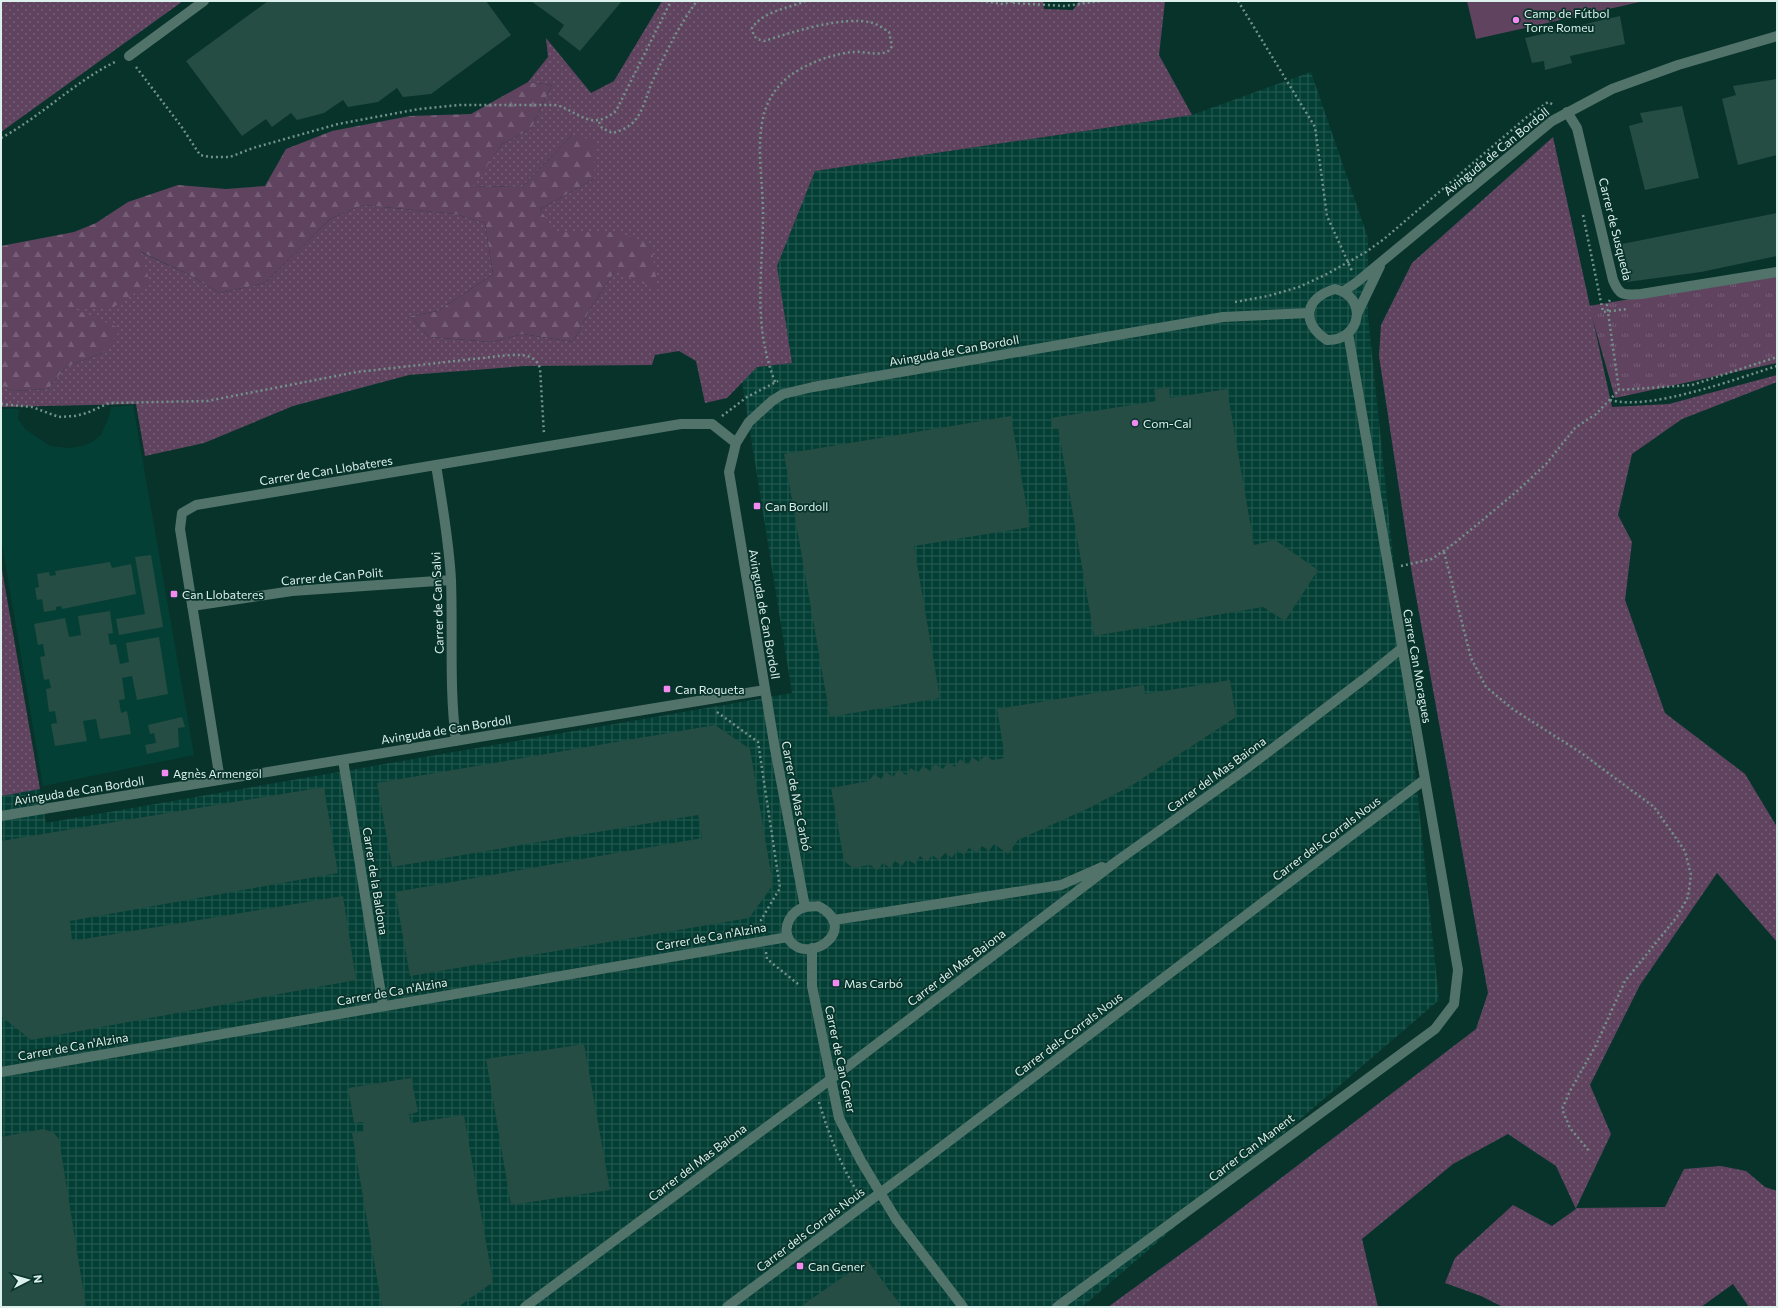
<svg xmlns="http://www.w3.org/2000/svg" width="1778" height="1308" viewBox="0 0 1778 1308" font-family="Commissioner,sans-serif">
<style>
.built{fill:#043f35}
.industrial{fill:url(#industrial-grid)}
.grass{fill:url(#grass-dots)}
.forest{fill:url(#forest-firs)}
.park{fill:url(#park-tufts)}
.pitch{fill:#60445f}
.building{fill:#254d44}
.lines{fill:none;stroke-linecap:round;stroke-linejoin:round}
.path{stroke:#72928b;stroke-width:2.5;stroke-dasharray:2 3;stroke-linecap:butt}
.minor{stroke:#52736a;stroke-width:10}
.poi-dot{fill:#f38af2;stroke:#08332b;stroke-width:1.5}
.labels{text-anchor:middle;dominant-baseline:central;stroke-width:3.5;stroke-linejoin:round;paint-order:stroke}
.poi-label{font-size:12px;fill:#dcf1eb;stroke:#08332b;text-anchor:start}
.street-label{font-size:12px;fill:#dcf1eb;stroke:#08332b}
</style>
<defs>
<pattern id="industrial-grid" width="8" height="8" patternUnits="userSpaceOnUse"><rect width="8" height="8" fill="#043f35"/><path d="M0 4h8M4 0v8" fill="none" stroke="#285b52"/></pattern>
<pattern id="grass-dots" width="8" height="8" patternUnits="userSpaceOnUse"><rect width="8" height="8" fill="#60445f"/><path d="M2 2h.1M6 6h.1" fill="none" stroke="#765f76" stroke-width="1.8" stroke-linecap="round"/></pattern>
<pattern id="forest-firs" width="22" height="20" patternUnits="userSpaceOnUse"><rect width="22" height="20" fill="#60445f"/><path d="M5 1l3.5 6h-7zM16 11l3.5 6h-7z" fill="#765f76"/></pattern>
<pattern id="park-tufts" width="24" height="20" patternUnits="userSpaceOnUse"><rect width="24" height="20" fill="#60445f"/><path d="M3 7l-1-3M5 7V3M7 7l1-3M15 17l-1-3M17 17v-4M19 17l1-3" fill="none" stroke="#765f76"/></pattern>
</defs>
<rect width="100%" height="100%" fill="#08332b"/>
<path class="built" d="M133,405L194,755L43,786L1,538V409H19L18,419L25,429L50,446L69,448L83,446L92,442L101,435L109,417L111,407Z"/>
<path class="industrial" d="M1311,72L1368,238V316L1439,1000L1082,1307H1V796L40,789L46,823L792,693L742,382L757,367L792,363L777,266L815,171L1192,115Z"/>
<path class="grass" d="M1,1H183L1,132Z
M662,1H1043L1044,9L1073,10L1079,1H1165L1159,55L1192,115L815,171L777,266L792,363L757,367L727,398L705,403L696,361L679,351L655,355L652,365L525,366L409,375L293,406L204,443L145,456L136,404L1,407V385L12,391L48,389L66,367L105,352L74,309L140,252L188,274L220,293L265,283L330,219L363,205L455,214L485,223L493,274L438,311L410,316L429,337L492,342L523,334L573,342L589,311L615,271L618,232H554L540,209L594,179L572,135L522,187L472,186L502,144L531,129L552,85L528,82L548,57L546,38L591,93L614,81Z
M1553,137L1612,407L1669,404L1777,375V382L1682,419L1632,454L1618,515L1632,542L1625,600L1665,713L1745,774L1777,827V942L1717,873L1640,985L1590,1085L1611,1134L1576,1208L1665,1207L1684,1169L1721,1166L1746,1171L1765,1187L1777,1191V1307H1749L1733,1284L1701,1307H1503L1481,1296L1445,1283L1455,1258L1513,1205L1552,1226L1576,1209L1556,1166L1508,1134L1453,1164L1362,1239L1378,1307H1108L1200,1240L1476,1029L1488,993L1412,574L1379,356L1381,325L1412,263Z
M1,564L40,789L1,796Z"/>
<path class="forest" d="M528,82L552,85L531,129L502,144L473,186L522,187L572,135L595,141L594,179L540,209L555,232H618L651,245L658,290L615,271L589,311L573,342L523,334L492,342L429,337L410,316L438,311L493,274L485,223L455,214L363,205L330,219L265,283L220,293L188,274L141,252L150,283L112,308L75,309L121,329L105,352L66,367L48,389L12,391L1,385V246L74,232L96,223L128,202L178,185L226,189L265,186L286,149L332,131L410,116L471,114Z"/>
<path class="park" d="M1777,274V363L1615,398L1589,306Z"/>
<path class="pitch" d="M1467,1H1644L1476,39Z"/>
<path class="building" d="M268,1H486L511,35L431,94L403,97L397,88L378,102L348,107L343,100L324,113L297,120L291,113L272,127L266,119L242,136L186,61Z
M531,1H622L580,51L558,34L564,25Z
M1620,16L1625,44L1570,56L1572,63L1545,70L1544,61L1532,63L1525,38Z
M1777,79V155L1738,165L1722,99L1736,95L1733,86Z
M1682,106L1699,178L1645,190L1629,126L1643,122L1640,113Z
M1777,213V256L1701,272L1627,282L1620,274L1617,245Z
M1169,387L1170,398L1227,389L1254,545L1275,540L1318,570L1285,621L1263,607L1094,636L1058,428L1053,429L1051,418L1156,401L1154,390Z
M1011,416L1030,527L914,546L940,698L830,717L784,454Z
M151,555L163,627L119,635L116,619L145,614L135,557Z
M110,562L112,568L131,564L136,594L62,609L61,606L56,607V610L44,612L42,599L37,600L35,588L39,587L37,574L49,572L50,576L56,575L55,571Z
M110,611L113,633L108,634L110,645L116,644L120,664L129,662L126,643L159,637L168,694L137,700L132,676L122,678L125,699L119,700L121,713L127,711L131,734L100,739L96,719L83,721L87,741L55,746L51,724L57,723L55,711L49,712L46,689L51,688L49,679L44,680L40,657L45,656L43,644L38,645L34,624L65,618L69,637L81,635L78,616Z
M1230,680L1236,717L1134,784L1089,808L1018,840L1008,854L994,844L989,851L982,846L977,853L969,848L964,855L957,850L952,858L945,853L939,860L932,855L927,862L920,856L915,864L907,859L902,866L895,861L890,868L883,863L878,870L870,865L853,868L844,861L831,788L869,781L874,774L881,779L886,772L893,777L898,770L906,775L911,768L918,773L923,766L930,771L935,764L943,769L948,762L955,767L960,759L968,765L972,757L979,762L985,755L992,760L1005,758L997,709L1144,685L1145,694Z
M182,717L185,727L178,728L179,747L147,754L145,745L156,743L154,733L150,734L148,725Z
M715,725L750,749L773,885L749,918L410,976L395,892L702,838L698,815L392,867L377,783Z
M324,787L338,873L70,921L72,941L343,896L356,980L31,1040L1,1016V841Z
M584,1044L610,1190L511,1205L486,1059Z
M411,1078L418,1112L409,1114L411,1123L464,1115L493,1282L458,1307H382L352,1133L364,1131L363,1122L354,1123L348,1088Z
M43,1129L53,1132L59,1139L86,1307H1V1137Z
M867,1260L902,1307H800Z"/>
<g class="lines">
<path class="path" d="M981,1L1003,4L1014,1
M1238,1L1315,127L1327,216L1352,271
M1013,3L1065,6L1101,1
M136,67L181,126L200,155L210,157H230L253,148L338,124L419,109L460,105H557C582,114 591,131 616,111L671,1
M599,122L602,128L612,133C621,131 630,127 636,119C645,107 647,93 653,80C666,52 679,25 697,1
M1,138C42,116 75,81 117,61
M1583,215L1603,312L1627,309
M1610,300L1607,305L1619,390L1692,385L1777,357
M1235,302L1268,296L1299,287L1327,274L1366,252L1384,239L1527,117L1548,102L1554,105
M775,382C753,325 762,278 763,220C764,187 755,146 764,114C768,99 778,84 791,75C808,63 832,54 853,52C863,51 874,55 883,53C888,52 890,50 892,46L889,32C884,29 879,25 873,23C844,15 793,32 764,41C756,39 753,37 752,28C763,11 789,8 806,1
M1610,400C1651,411 1735,379 1777,366
M1,404L32,407L59,417L75,416L87,413L109,403L207,401L357,372L500,356C514,355 534,351 540,368L544,434
M722,416L747,397L778,381
M1444,552L1471,658L1486,687L1514,710L1580,752L1654,807L1685,851L1691,875L1688,897L1676,918L1625,981L1596,1045L1570,1091L1562,1109L1570,1128L1589,1151
M1401,566L1432,559L1456,542L1515,493L1547,463L1575,428L1596,414L1619,390
M717,712L758,742L780,888L761,920L763,930
M766,952L767,959L798,984
M819,1102C829,1135 840,1164 858,1193"/>
<path class="minor" d="M129,56L204,1
M1567,112L1577,128L1613,280C1620,297 1624,295 1641,294L1777,272
M1335,289C1369,297 1361,341 1327,340C1300,322 1305,298 1335,289Z
M1344,291L1357,282L1552,121L1612,89L1678,65L1777,36
M1357,314L1380,266
M436,465C442,503 449,541 451,580C453,634 449,687 456,741
M192,606L292,591L451,580
M343,760L383,1006
M220,780L180,529L182,513L196,505L681,424H712L736,443
M1,816L765,690
M818,906C861,928 810,966 790,941C781,928 791,910 806,907C809,906 814,907 818,906Z
M805,907L775,749L729,472L736,443L749,422L772,401L783,394L813,387L1223,317L1309,313
M834,920L1061,885L1102,867
M812,948V986L839,1118L861,1161L896,1219L963,1307
M1,1072L788,937
M525,1307L831,1079L1117,861L1243,771L1364,679L1402,648
M727,1307L915,1167L1424,780
M1057,1307L1435,1029L1454,1004L1458,970L1348,333"/>
</g>
<g class="poi-dot">
<circle cx="1516" cy="20" r="4"/>
<circle cx="1135" cy="423" r="4"/>
<rect x="753" y="502" width="8" height="8" rx="2"/>
<rect x="170" y="590" width="8" height="8" rx="2"/>
<rect x="663" y="685" width="8" height="8" rx="2"/>
<rect x="161" y="769" width="8" height="8" rx="2"/>
<rect x="832" y="979" width="8" height="8" rx="2"/>
<rect x="796" y="1262" width="8" height="8" rx="2"/>
</g>
<g class="labels">
<g class="poi-label">
<text x="1524" y="13">Camp de Fútbol<tspan x="1524" dy="14">Torre Romeu</tspan></text>
<text x="1143" y="423">Com-Cal</text>
<text x="765" y="506">Can Bordoll</text>
<text x="182" y="594">Can Llobateres</text>
<text x="675" y="689">Can Roqueta</text>
<text x="173" y="773">Agnès Armengol</text>
<text x="844" y="983">Mas Carbó</text>
<text x="808" y="1266">Can Gener</text>
</g>
<g class="street-label">
<text transform="translate(1496 151) rotate(-39)">Avinguda de Can Bordoll</text>
<text transform="translate(1616 229) rotate(76)">Carrer de Susqueda</text>
<text transform="translate(954 350) rotate(-10)">Avinguda de Can Bordoll</text>
<text transform="translate(326 470) rotate(-9)">Carrer de Can Llobateres</text>
<text transform="translate(332 576) rotate(-5)">Carrer de Can Polit</text>
<text transform="translate(437 603) rotate(-92)">Carrer de Can Salvi</text>
<text transform="translate(765 614) rotate(80)">Avinguda de Can Bordoll</text>
<text transform="translate(1418 666) rotate(80)">Carrer Can Moragues</text>
<text transform="translate(446 729) rotate(-9)">Avinguda de Can Bordoll</text>
<text transform="translate(1216 774) rotate(-36)">Carrer del Mas Baiona</text>
<text transform="translate(79 790) rotate(-9)">Avinguda de Can Bordoll</text>
<text transform="translate(797 796) rotate(79)">Carrer de Mas Carbó</text>
<text transform="translate(1326 838) rotate(-37)">Carrer dels Corrals Nous</text>
<text transform="translate(376 881) rotate(81)">Carrer de la Baldona</text>
<text transform="translate(711 936) rotate(-10)">Carrer de Ca n'Alzina</text>
<text transform="translate(956 967) rotate(-37)">Carrer del Mas Baiona</text>
<text transform="translate(392 991) rotate(-10)">Carrer de Ca n'Alzina</text>
<text transform="translate(1068 1034) rotate(-37)">Carrer dels Corrals Nous</text>
<text transform="translate(73 1046) rotate(-10)">Carrer de Ca n'Alzina</text>
<text transform="translate(841 1059) rotate(78)">Carrer de Can Gener</text>
<text transform="translate(1251 1147) rotate(-37)">Carrer Can Manent</text>
<text transform="translate(697 1162) rotate(-37)">Carrer del Mas Baiona</text>
<text transform="translate(810 1229) rotate(-37)">Carrer dels Corrals Nous</text>
</g>
</g>
<rect width="1778" height="1308" fill="none" stroke="#dcf1eb" stroke-width="4"/>
<g transform="translate(28 1280) rotate(84)" stroke="#08332b" stroke-width="3" paint-order="stroke">
<path d="M0-3L7 15L0 10L-7 15Z" fill="#dcf1eb"/>
<text y="-6" font-size="11" font-weight="bold" text-anchor="middle" fill="#dcf1eb">N</text>
</g>
</svg>
